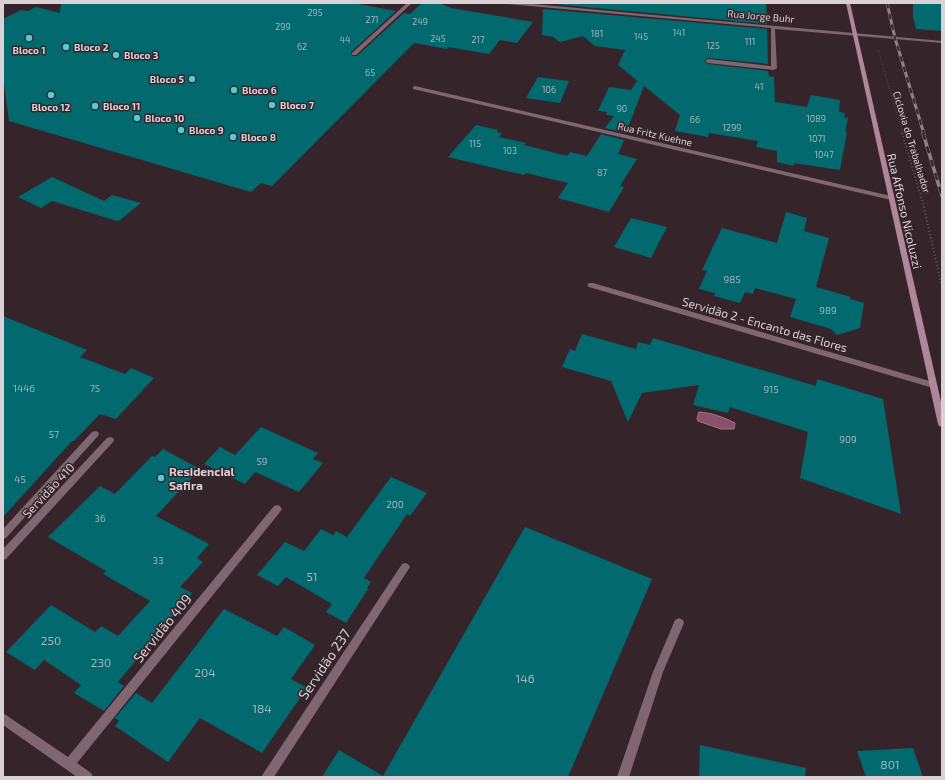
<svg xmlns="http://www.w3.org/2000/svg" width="945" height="780" viewBox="0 0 945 780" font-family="'Exo 2',sans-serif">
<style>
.water{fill:#885169;stroke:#a17789}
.building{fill:#02696f}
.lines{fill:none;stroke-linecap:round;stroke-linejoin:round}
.path-far1{stroke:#68595f;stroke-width:1.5;stroke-dasharray:0.5 2;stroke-linecap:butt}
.path{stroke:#68595f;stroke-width:2;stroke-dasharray:1 2.5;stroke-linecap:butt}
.lane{fill:#806670;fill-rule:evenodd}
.street{fill:#806670;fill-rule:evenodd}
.secondary{fill:#b08798;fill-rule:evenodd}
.rail-far1-casing{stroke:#8f8287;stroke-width:3}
.rail-casing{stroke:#8f8287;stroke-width:3.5}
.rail-far1{stroke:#35252b;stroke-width:2;stroke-dasharray:5.5;stroke-linecap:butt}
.rail{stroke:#35252b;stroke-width:2.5;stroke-dasharray:7;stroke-linecap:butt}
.poi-dot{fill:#51ccd5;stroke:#35252b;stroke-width:1.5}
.labels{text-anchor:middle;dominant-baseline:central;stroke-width:3;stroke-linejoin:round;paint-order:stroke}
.far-number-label{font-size:9px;fill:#a5b6bb}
.far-street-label{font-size:10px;fill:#dbd0d4;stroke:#35252b}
.far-poi-label{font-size:10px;font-weight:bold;fill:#dbd0d4;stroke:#35252b;text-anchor:start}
.number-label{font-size:10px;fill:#a5b6bb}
.street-label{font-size:12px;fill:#dbd0d4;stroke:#35252b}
.poi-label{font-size:12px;font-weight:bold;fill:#dbd0d4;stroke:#35252b;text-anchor:start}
.near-number-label{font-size:12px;fill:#a5b6bb}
.near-street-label{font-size:14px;fill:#dbd0d4;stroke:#35252b}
</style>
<rect width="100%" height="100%" fill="#35252b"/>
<path class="water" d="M699,412C712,413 723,417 735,423L734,429H721L698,421L697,419Z"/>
<path class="building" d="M61,3H353L396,11L351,52L352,56H357L404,13L410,14L422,3H439L451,8L533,22L517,43L500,40L489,54L448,47L447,49L414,43L272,186L261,183L251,192L9,121L3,77V19L21,10L28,11L36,7L60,13Z
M544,3H766L767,24Z
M913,3H942V31L916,29L913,17Z
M543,9L767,29L768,64L708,58L704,61L708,64L768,71L769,76L774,77L775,102L807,107L811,95L840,100L839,112L845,113L844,117L848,118L845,132H847L840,170L794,163L793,166L777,162V151L756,147L758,141L709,133L708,137L675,131L680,115L644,86L626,133L605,128L614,116L606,115L607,112L598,111L609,87L631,90L637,81L640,83L618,65L625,50L595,46L583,36L560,42L553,37L542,35Z
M538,77L569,81L560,103L526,98Z
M476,125L498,130L497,132L502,133L499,137L526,143L524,145L567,156L570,152L587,156L601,134L624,140L618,154L637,159L620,186L624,187L609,212L558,198L568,183L526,173L524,175L448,157Z
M52,177L104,201L112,195L141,203L120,220L117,221L52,201L41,208L18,197Z
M786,212L807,218L804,231L829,238L816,287L851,297L850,299L864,303L860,328L837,335L831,329L790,317L796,299L755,288L753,294L745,292L740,303L714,296L715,293L699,289L707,271L702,270L722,228L777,243Z
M631,218L667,227L651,258L614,247Z
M3,316L87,350L80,357L125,374L131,368L154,378L116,419L100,414L74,441H72L3,517Z
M582,334L636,349L638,342L650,345L653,338L816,386L817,379L883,399L901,514L800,478L808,432L730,407L728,413L693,405L699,385L642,393L628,422L611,381L562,367L570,349L575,351Z
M261,427L318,453L313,459L323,463L299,492L255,472L245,484L204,464L220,447L235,455Z
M163,449L200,469L156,516L209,544L197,558L203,562L180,587L192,593L118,682L124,686L104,711L74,693L81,685L44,660L35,670L6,652L51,605L95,632L101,626L118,636L150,601L103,574L106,571L48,537L100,486L115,494L152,456L155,457Z
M391,477L427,493L410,516L407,514L364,578L371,582L367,588L368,589L346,623L326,612L332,604L286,577L278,586L257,575L285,542L304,551L321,529L333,535L336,531L347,537Z
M525,527L652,579L568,777H322L339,750L383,776Z
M224,609L277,636L284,627L315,645L291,679L307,688L262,753L200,718L168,762L115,726L119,721L115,718L136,693L152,703Z
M700,745L806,768L805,777H699Z
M913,748L923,777H866L857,751Z"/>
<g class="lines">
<path class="path-far1" d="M878,50L903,134"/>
<path class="path" d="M902,133L923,203L942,287"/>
<path class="lane" d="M679,618L683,620L684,623L663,672L629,777H617L653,672L675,620Z"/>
<path class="street" d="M407,3H412L356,55H352V53Z
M505,3H522L942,41V43L775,29L777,68L774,70L708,63L705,61L708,59L771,66V28L507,4Z
M415,86L891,196L894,198L891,200L413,89V87Z
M589,283H593L933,382L937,385L933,388L589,287L587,285Z
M95,431L98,432L99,434L98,436L6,538L3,539V529L92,432Z
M110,437L113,438L114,440L113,442L6,559L3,560V549L107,438Z
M277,505L280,506L282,509L280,512L77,763L91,773L93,777H77L3,725V713L68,757L274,506Z
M405,563L408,564L410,567L408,570L274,777H261L402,564Z"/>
<path class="secondary" d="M846,3H850L942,406V427L939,426L938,424Z"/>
<defs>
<path id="rail-far1" d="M887,3L895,38L924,134"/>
<path id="rail" d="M923,133L942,196"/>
</defs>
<use href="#rail-far1" class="rail-far1-casing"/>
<use href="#rail" class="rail-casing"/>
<use href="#rail-far1" class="rail-far1"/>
<use href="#rail" class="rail"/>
</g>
<g class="poi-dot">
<circle cx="29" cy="38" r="4"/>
<circle cx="66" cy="47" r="4"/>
<circle cx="116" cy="55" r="4"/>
<circle cx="192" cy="79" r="4"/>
<circle cx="234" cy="90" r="4"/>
<circle cx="51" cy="95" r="4"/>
<circle cx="272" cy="105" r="4"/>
<circle cx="95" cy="106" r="4"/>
<circle cx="137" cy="118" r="4"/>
<circle cx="181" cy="130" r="4"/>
<circle cx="233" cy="137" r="4"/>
<circle cx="161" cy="478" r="4"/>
</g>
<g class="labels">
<g class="far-number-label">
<text x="315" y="12">295</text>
<text x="372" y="19">271</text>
<text x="420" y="21">249</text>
<text x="283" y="26">299</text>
<text x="679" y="32">141</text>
<text x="597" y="33">181</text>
<text x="641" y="36">145</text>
<text x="438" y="38">245</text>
<text x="345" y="39">44</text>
<text x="478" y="39">217</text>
<text x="750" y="41">111</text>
<text x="713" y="45">125</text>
<text x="302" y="46">62</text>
<text x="370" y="72">65</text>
<text x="759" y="86">41</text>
<text x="549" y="89">106</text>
<text x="622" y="108">90</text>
<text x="816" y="118">1089</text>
<text x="695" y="119">66</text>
<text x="732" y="127">1299</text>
<text x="817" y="138">1071</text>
<text x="475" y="143">115</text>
<text x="510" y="150">103</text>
<text x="824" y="154">1047</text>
<text x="602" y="172">87</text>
</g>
<g class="far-street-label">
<text transform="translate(761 16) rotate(5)">Rua Jorge Buhr</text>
<text transform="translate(655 134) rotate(13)">Rua Fritz Kuehne</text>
<text transform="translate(912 142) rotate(73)">Ciclovia do Trabalhador</text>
</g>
<g class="far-poi-label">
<text x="74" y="47">Bloco 2</text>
<text x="29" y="50" text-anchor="middle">Bloco 1</text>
<text x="124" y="55">Bloco 3</text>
<text x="184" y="79" text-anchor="end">Bloco 5</text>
<text x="242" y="90">Bloco 6</text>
<text x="280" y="105">Bloco 7</text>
<text x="103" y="106">Bloco 11</text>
<text x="51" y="107" text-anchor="middle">Bloco 12</text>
<text x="145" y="118">Bloco 10</text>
<text x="189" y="130">Bloco 9</text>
<text x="241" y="137">Bloco 8</text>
</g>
<g class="number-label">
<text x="732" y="279">985</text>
<text x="828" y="310">989</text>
<text x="24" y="388">1446</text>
<text x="95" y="388">75</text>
<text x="771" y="389">915</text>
<text x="54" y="434">57</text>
<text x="848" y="439">909</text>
<text x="262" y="461">59</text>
<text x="20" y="479">45</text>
<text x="395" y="504">200</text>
<text x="100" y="518">36</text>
<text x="158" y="560">33</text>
</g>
<g class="street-label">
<text transform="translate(905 211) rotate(77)">Rua Affonso Nicoluzzi</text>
<text transform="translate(765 324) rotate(16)">Servidão 2 - Encanto das Flores</text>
<text transform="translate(48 490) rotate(-47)">Servidão 410</text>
</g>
<g class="poi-label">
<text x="169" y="471">Residencial<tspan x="169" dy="14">Safira</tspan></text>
</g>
<g class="near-number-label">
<text x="312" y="576">51</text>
<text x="51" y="640">250</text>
<text x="101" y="662">230</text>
<text x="205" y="672">204</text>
<text x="525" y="678">146</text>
<text x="262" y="708">184</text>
<text x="890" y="764">801</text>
</g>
<g class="near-street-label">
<text transform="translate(162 628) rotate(-51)">Servidão 409</text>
<text transform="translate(324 664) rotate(-56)">Servidão 237</text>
</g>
</g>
<rect width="945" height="780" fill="none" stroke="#dbd0d4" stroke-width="8"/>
</svg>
